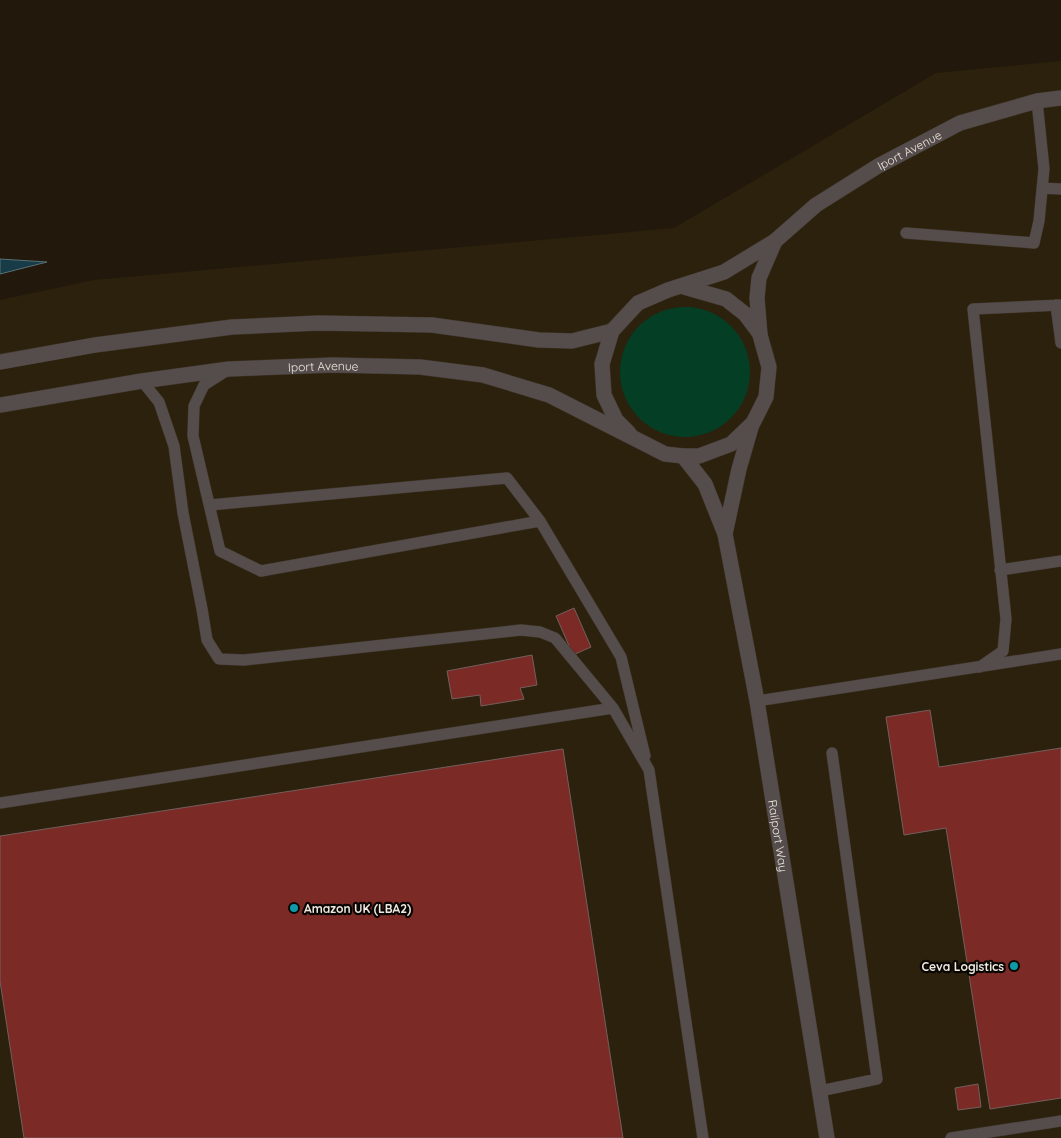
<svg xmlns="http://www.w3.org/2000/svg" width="1061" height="1138" viewBox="0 0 1061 1138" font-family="Quicksand,sans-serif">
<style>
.built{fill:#2c210c}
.green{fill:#043e24}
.water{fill:#183c47;stroke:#587075}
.building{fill:#7b2a26;stroke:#745f5d}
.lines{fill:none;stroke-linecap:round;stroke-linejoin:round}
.service-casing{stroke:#3f362a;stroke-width:12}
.minor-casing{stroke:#3f362a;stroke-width:16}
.service{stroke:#554c4c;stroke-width:11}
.minor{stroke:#554c4c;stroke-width:15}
.culture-dot{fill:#0f9aa8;stroke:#080502;stroke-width:2}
.labels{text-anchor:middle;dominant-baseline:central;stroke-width:4.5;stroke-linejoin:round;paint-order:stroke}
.street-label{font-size:12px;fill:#eee8df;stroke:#080502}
.poi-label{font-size:12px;font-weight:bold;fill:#eee8df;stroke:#080502;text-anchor:start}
</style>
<rect width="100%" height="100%" fill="#22190c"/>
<path class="built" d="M1061,61V1138H0V300L94,280L674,228L936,73Z"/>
<path class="green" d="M620 372a65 65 0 1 1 130 0a65 65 0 1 1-130 0Z"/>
<path class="water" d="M0,259L47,262L0,274Z"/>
<path class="building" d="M574,608L591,647L573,655L556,616Z
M532,655L537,685L520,688L524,699L481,706L480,695L452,699L447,671Z
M930,710L939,767L1061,748V1098L990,1109L946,828L904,835L886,717Z
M563,749L623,1138H24L0,981V836Z
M978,1084L981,1107L958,1110L955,1088Z"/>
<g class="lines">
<defs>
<path id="service" d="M1042,188L1061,189
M906,233L1034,243L1039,221L1044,169L1037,101
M1056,305L1061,343
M226,371L204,385L194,406L193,436L220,551L261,571L540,521L621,657L645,756
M142,381L159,402L174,446L183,513L202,609L207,640L219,659L244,660L521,630L540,632L555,638L613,708
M210,505L507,478L540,521
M1000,570L1061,561
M980,667L1003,651L1006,619L973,309L1061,305
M757,701L1061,654
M0,803L613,708L649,770L703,1138
M820,1091L877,1079L832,753
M951,1138L1061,1121"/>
<g id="minor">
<path d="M684,287L726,299L745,314L760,334"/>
<path d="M0,362L95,345L232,327L318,323L432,325L539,340L572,341L612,331"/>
<path id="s1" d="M0,405L142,381L229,369L333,365L420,367L483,375L549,395L665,454L683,456H699L731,444L753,423L766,397L769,367L760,335L757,298L759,278L775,241"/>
<path id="s2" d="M629,433L616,420L604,395L602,364L612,331L638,303L668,290L724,272L775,241L816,205L878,166L960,123L1037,101L1061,98"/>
<path id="s3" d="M683,456L705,484L725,534L757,701L827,1138"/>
<path d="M725,534L739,469L752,424"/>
</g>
</defs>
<use href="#service" class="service-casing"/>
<use href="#minor" class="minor-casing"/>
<use href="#service" class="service"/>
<use href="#minor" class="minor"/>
</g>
<g class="culture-dot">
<circle cx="294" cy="908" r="5"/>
<circle cx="1014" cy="966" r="5"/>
</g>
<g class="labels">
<g class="street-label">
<text stroke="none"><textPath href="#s2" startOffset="464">Iport Avenue</textPath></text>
<text stroke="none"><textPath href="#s1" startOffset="326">Iport Avenue</textPath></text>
<text stroke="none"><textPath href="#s3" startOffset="396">Railport Way</textPath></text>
</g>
<g class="poi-label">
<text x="304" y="908">Amazon UK (LBA2)</text>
<text x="1004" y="966" text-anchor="end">Ceva Logistics</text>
</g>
</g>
</svg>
